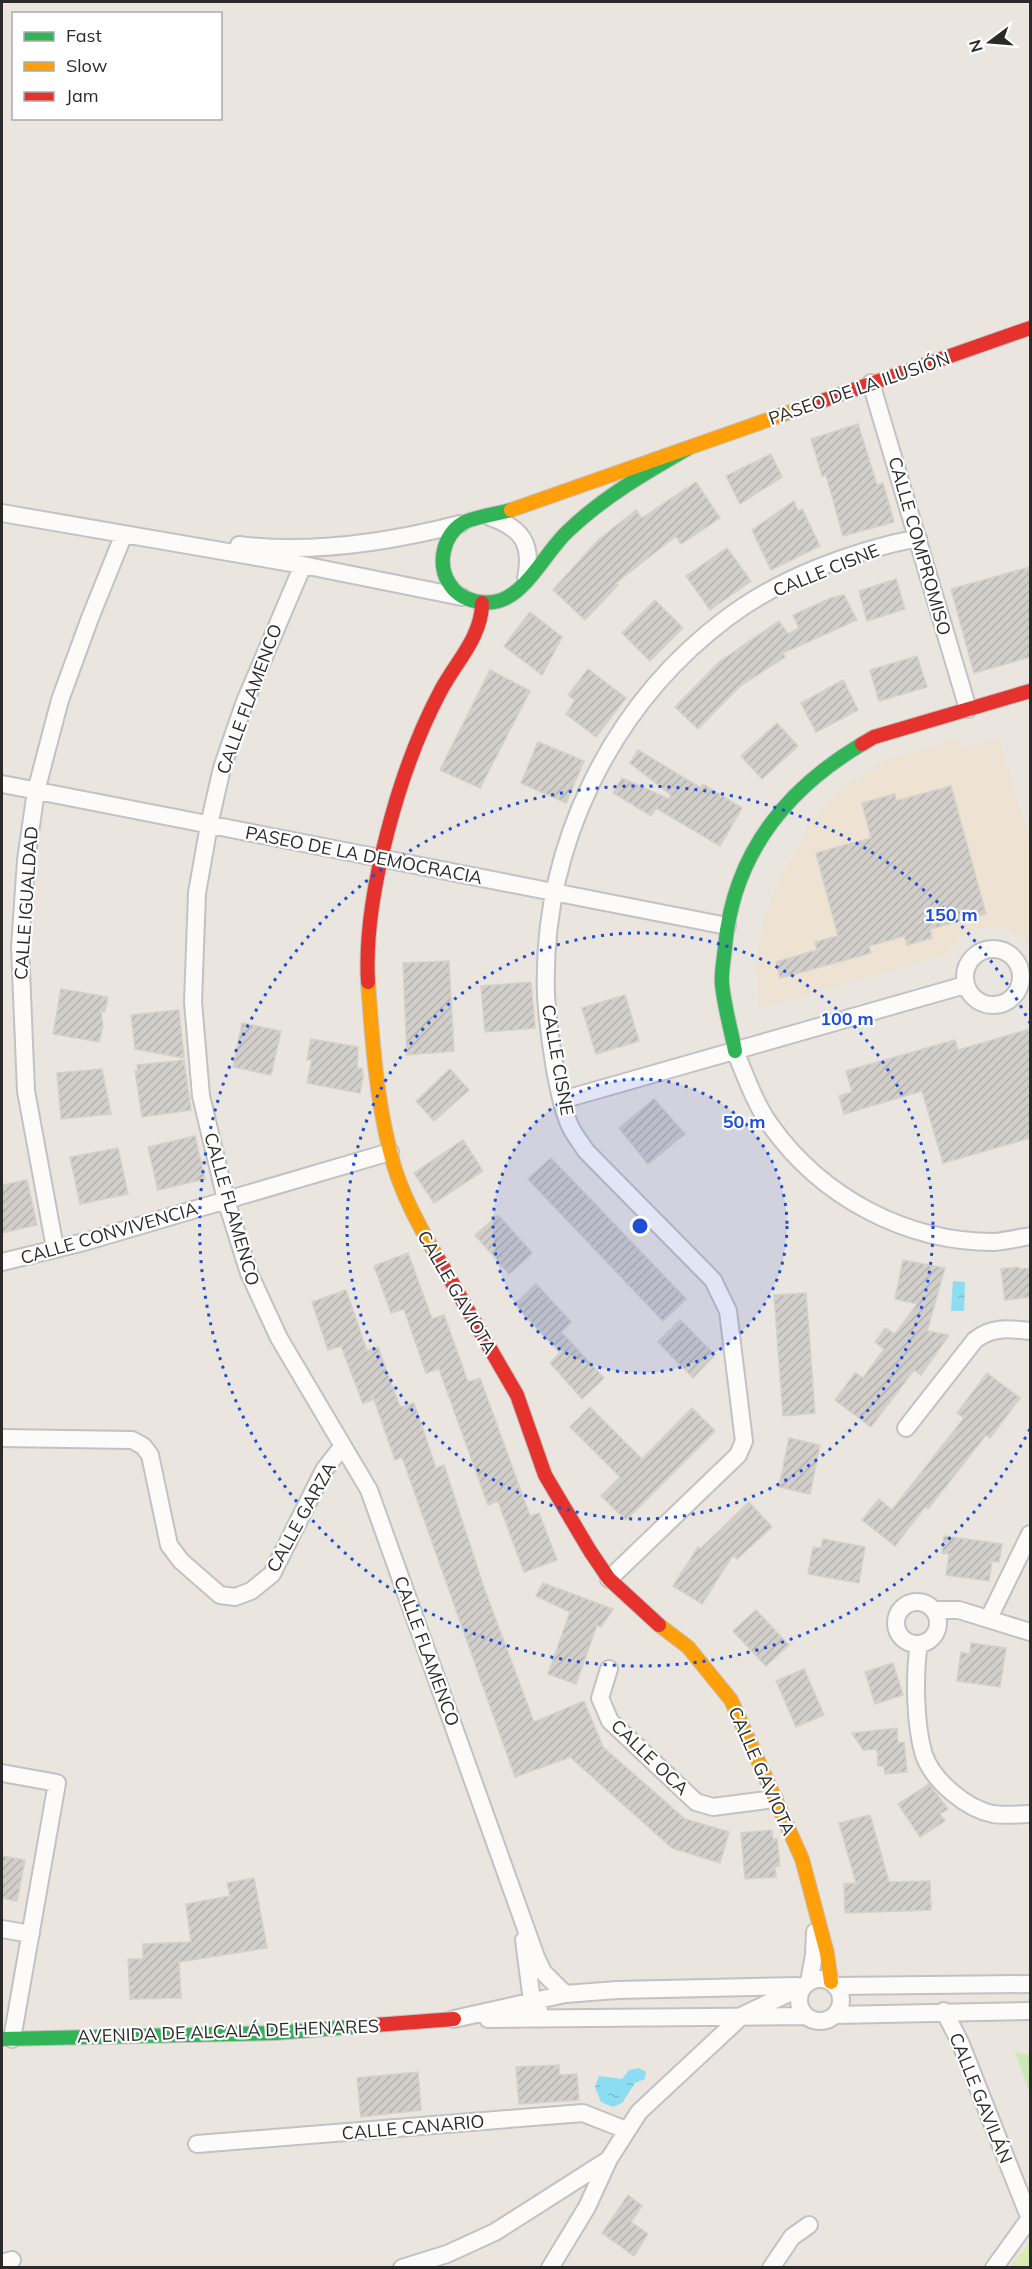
<svg xmlns="http://www.w3.org/2000/svg" width="1032" height="2269" viewBox="0 0 1032 2269" font-family="Mulish,sans-serif">
<style>
.education{fill:#eee3d3}
.park{fill:url(#park-tufts)}
.pitch{fill:#d9ecb2}
.water{fill:url(#water-ripples)}
.building{fill:url(#building-hatch);stroke:#d4d0cb;stroke-width:1.5}
.lines{fill:none;stroke-linecap:round;stroke-linejoin:round}
.street-casing{stroke:#c3c1c1;stroke-width:20}
.fast-casing{stroke:#c3c1c1;stroke-width:16}
.slow-casing{stroke:#c3c1c1;stroke-width:16}
.jam-casing{stroke:#c3c1c1;stroke-width:16}
.street{stroke:#fcfbfa;stroke-width:16}
.fast{stroke:#30b455;stroke-width:14}
.slow{stroke:#ff9f0a;stroke-width:14}
.jam{stroke:#e5322d;stroke-width:14}
.ring{fill:none;stroke:#1d4ed8;stroke-width:3;stroke-dasharray:3 6}
.labels{text-anchor:middle;dominant-baseline:central;stroke-width:4.5;stroke-linejoin:round;paint-order:stroke}
.street-label{font-size:18px;fill:#2a2a2a;stroke:#fff}
.centre{fill:#1d4ed8;stroke:#fff;stroke-width:3}
.ring-label{font-size:18px;text-anchor:middle;font-weight:bold;fill:#1d4ed8;stroke:#fff;stroke-width:4.5;stroke-linejoin:round;paint-order:stroke}
</style>
<defs>
<pattern id="park-tufts" width="24" height="20" patternUnits="userSpaceOnUse" patternTransform="scale(1.5)"><rect width="24" height="20" fill="#cce8b5"/><path d="M3 7l-1-3M5 7V3M7 7l1-3M15 17l-1-3M17 17v-4M19 17l1-3" fill="none" stroke="#afc79c"/></pattern>
<pattern id="water-ripples" width="26" height="14" patternUnits="userSpaceOnUse" patternTransform="scale(1.5)"><rect width="26" height="14" fill="#8cdcf2"/><path d="M2 4q2-2 4 0t4 0M15 11q2-2 4 0t4 0" fill="none" stroke="#79bdd0"/></pattern>
<pattern id="building-hatch" width="6" height="6" patternUnits="userSpaceOnUse" patternTransform="scale(1.5)"><rect width="6" height="6" fill="#d2cfcb"/><path d="M-1 1l2-2M0 6l6-6M5 7l2-2" fill="none" stroke="#b4b2ae"/></pattern>
</defs>
<rect width="100%" height="100%" fill="#eae5df"/>
<path class="education" d="M999,738L1030,841V943L1010,929L992,926L976,929L965,934L943,956L759,1008L756,966L764,918L779,879L806,834L808,821L836,793L882,762L958,739L962,749Z"/>
<path class="park" d="M1015,2052L1030,2055V2093Z"/>
<path class="pitch" d="M1030,2242V2267H1010Z"/>
<path class="water" d="M953,1281L965,1282L964,1311H951Z
M639,2068L646,2072L645,2079L635,2083L622,2103L613,2107L601,2102L595,2087L599,2076L622,2079L629,2070Z"/>
<path class="building" d="M858,424L877,485L883,483L894,522L843,536L826,475L822,476L811,439Z
M771,454L782,477L740,504L726,476Z
M696,482L720,518L681,544L676,536L616,583L618,585L585,620L553,590L598,540L636,510L642,518Z
M794,501L798,511L802,509L820,546L771,570L752,530Z
M727,548L751,581L710,610L686,576Z
M1030,567V657L974,673L951,589Z
M896,579L905,609L867,621L859,591Z
M844,595L857,620L783,653L785,657L740,686L698,729L675,707L719,662L779,621L788,634L799,628L793,615L831,598Z
M655,600L683,628L650,661L622,633Z
M530,612L562,637L542,675L504,646Z
M917,656L927,687L879,701L870,670Z
M588,669L626,698L596,737L566,714L575,700L568,695Z
M490,670L530,691L480,788L440,770Z
M843,680L858,710L816,732L801,703Z
M777,723L798,746L762,779L741,756Z
M538,742L584,761L566,803L521,783Z
M638,750L701,788L703,784L742,808L720,846L656,808L651,816L613,793L622,778L669,799L671,795L630,763Z
M951,786L986,914L930,929L932,938L907,945L904,936L869,946L871,953L780,978L776,962L817,950L815,942L838,936L816,853L871,838L862,803L895,794L896,801Z
M449,961L454,1051L407,1055L403,963Z
M531,982L535,1028L485,1032L481,986Z
M61,989L108,997L105,1011L101,1012L103,1026L99,1042L53,1034Z
M625,995L639,1041L596,1054L582,1008Z
M179,1010L184,1058L135,1049L131,1015Z
M242,1023L281,1031L271,1075L233,1067Z
M1030,1029V1138L943,1163L922,1091L844,1114L839,1096L852,1092L846,1071L955,1040L958,1050Z
M311,1039L358,1047L357,1068L362,1069L363,1077L360,1093L307,1083L312,1059L307,1060Z
M184,1060L191,1110L142,1117L135,1071H138L137,1065Z
M102,1069L111,1114L61,1119L57,1073Z
M450,1069L469,1090L434,1121L416,1101Z
M654,1099L685,1134L648,1164L619,1128Z
M195,1136L205,1179L158,1190L148,1147Z
M463,1140L483,1171L434,1203L414,1173Z
M118,1148L128,1194L80,1204L70,1157Z
M551,1158L686,1299L663,1321L528,1179Z
M27,1180L37,1225L2,1233V1185Z
M498,1215L532,1253L509,1274L475,1235Z
M408,1253L432,1319L444,1315L468,1382L480,1378L530,1516L539,1513L557,1560L524,1572L498,1501L488,1505L439,1369L426,1373L404,1309L391,1313L374,1266Z
M903,1260L945,1268L927,1331L949,1335L921,1375L914,1370L871,1427L835,1400L855,1373L863,1378L884,1349L875,1342L885,1328L895,1334L917,1304L895,1299Z
M1018,1267L1019,1269L1030,1268V1297L1005,1300L1001,1269Z
M536,1284L571,1322L561,1332L604,1378L582,1399L550,1363L560,1353L515,1304Z
M346,1290L367,1351L378,1347L400,1407L414,1403L436,1468L444,1465L484,1588L534,1722L584,1701L603,1747L685,1819L729,1832L720,1863L672,1848L570,1757L515,1777L402,1457L395,1460L374,1399L363,1404L341,1346L328,1350L312,1302Z
M806,1293L815,1413L783,1416L774,1295Z
M680,1320L715,1355L693,1378L658,1342Z
M987,1373L1020,1398L990,1438L986,1435L928,1509L925,1507L895,1546L862,1520L879,1499L892,1510L964,1418L957,1413Z
M590,1407L642,1459L692,1408L715,1431L626,1520L601,1496L620,1477L570,1427Z
M789,1438L820,1445L810,1494L779,1487Z
M749,1502L772,1527L737,1559L733,1555L702,1604L673,1586L698,1547L700,1549Z
M944,1536L1002,1544L999,1562L992,1561L989,1581L946,1575L949,1554L942,1553Z
M823,1539L865,1547L859,1583L808,1574L813,1547L821,1548Z
M543,1583L613,1609L601,1627L597,1625L576,1684L548,1674L570,1612L536,1596Z
M756,1610L789,1645L766,1666L733,1631Z
M971,1643L1006,1648L1000,1687L957,1681L961,1652L970,1654Z
M893,1663L903,1695L875,1704L865,1672Z
M804,1669L824,1715L796,1727L776,1681Z
M897,1728L898,1743L904,1742L907,1772L885,1774L884,1766H878L877,1749L863,1750L852,1733Z
M929,1784L948,1809L940,1814L945,1821L920,1837L898,1804Z
M870,1815L889,1882L930,1881L931,1910L845,1913L844,1884L856,1883L839,1823Z
M772,1830L773,1839H777L780,1866L775,1867L776,1877L745,1879L741,1833Z
M2,1856L25,1860L17,1901L2,1898Z
M254,1878L267,1948L179,1962L181,1998L130,1999L128,1959H143V1944L191,1942L186,1904L230,1896L227,1883Z
M559,2065V2075L577,2074L579,2100L519,2104L516,2067Z
M418,2072L421,2110L361,2117L357,2078Z
M628,2195L642,2206L631,2222L648,2234L634,2256L602,2233Z"/>
<g class="lines">
<defs>
<path id="street" d="M871,383L968,709
M2,513L303,565L462,597
M490,517C522,528 533,544 526,578
M239,545C311,554 390,542 460,524
M303,565L244,704L222,768L209,825L197,893L193,1002L201,1096L226,1200L249,1273L279,1338L369,1490L536,1957L543,1972L565,1994
M2,784L727,926
M965 977a28 28 0 1 1 56 0a28 28 0 1 1-56 0Z
M735,1051C746,1077 755,1104 771,1126C822,1197 905,1242 994,1242C1006,1241 1019,1238 1030,1236
M562,1100L965,985
M55,1248L26,1091L20,947L26,860L36,791L60,700L90,618L124,534
M2,1262L84,1242L390,1152
M906,1428L975,1340C993,1326 1009,1329 1030,1331
M2,1438L132,1440L143,1446L150,1455L169,1545L181,1561L220,1595L235,1597L251,1591L272,1574L324,1470L342,1447
M609,1579L738,1455L744,1441L728,1311L713,1280L586,1151C581,1143 575,1136 571,1128C557,1100 548,1027 546,995C541,848 610,706 727,618C780,578 852,551 918,538
M896 1623a21 21 0 1 1 42 0a21 21 0 1 1-42 0Z
M934,1610H959L1030,1632
M989,1618L1030,1534
M919,1644C914,1675 915,1726 924,1755C933,1781 967,1809 993,1814C1005,1816 1019,1814 1030,1814
M609,1669L600,1698L610,1721L696,1802L713,1807L774,1799
M2,1773L57,1783L12,2039
M2,1929L31,1934
M524,1940L532,2001L539,2010
M799 2000a21 21 0 1 1 42 0a21 21 0 1 1-42 0Z
M809,1982L814,1955L815,1932
M835,1986L1030,1984
M944,2011L960,2042L1030,2219
M835,2015L1030,2011
M454,2019L565,1994L617,1990L797,1986
M488,2019L805,2016
M197,2144L583,2113L626,2130
M2,2263L12,2260
M402,2268L447,2254L495,2232L608,2160
M550,2268L587,2207L609,2159L639,2112L743,2015L804,1986
M771,2268L792,2237L809,2225
M994,2268L1030,2218"/>
<path id="fast" d="M511,510C498,514 473,517 463,523C443,535 437,564 449,583C460,602 488,607 506,598C529,587 548,550 567,532C602,498 645,473 687,449
M735,1051C731,1029 724,1006 722,984C721,972 724,959 725,947C733,856 785,790 862,744
M2,2039L275,2033L375,2025"/>
<path id="slow" d="M511,510L796,410
M368,982C372,1038 376,1096 390,1151C399,1190 419,1226 439,1260
M659,1625L688,1647L731,1700L802,1859L827,1953L831,1982"/>
<path id="jam" d="M796,410L1030,328
M862,744L874,737L1030,691
M368,982C363,897 400,767 440,692C455,663 482,637 482,603
M439,1260L517,1395L545,1475L590,1551L609,1579L659,1625
M375,2025L454,2019"/>
</defs>
<use href="#street" class="street-casing"/>
<use href="#fast" class="fast-casing"/>
<use href="#slow" class="slow-casing"/>
<use href="#jam" class="jam-casing"/>
<use href="#street" class="street"/>
<use href="#fast" class="fast"/>
<use href="#slow" class="slow"/>
<use href="#jam" class="jam"/>
</g>
<circle cx="640" cy="1226" r="147" fill="#1d4ed8" fill-opacity=".12"/>
<g class="ring">
<circle cx="640" cy="1226" r="147"/>
<circle cx="640" cy="1226" r="293"/>
<path d="M1030 1429A440 440 0 1 1 1030 1023"/>
</g>
<g class="labels">
<g class="street-label">
<text transform="translate(859 388) rotate(-19)">PASEO DE LA ILUSIÓN</text>
<text transform="translate(920 546) rotate(74)">CALLE COMPROMISO</text>
<text transform="translate(826 570) rotate(-22)">CALLE CISNE</text>
<text transform="translate(249 699) rotate(-70)">CALLE FLAMENCO</text>
<text transform="translate(364 855) rotate(11)">PASEO DE LA DEMOCRACIA</text>
<text transform="translate(26 903) rotate(-86)">CALLE IGUALDAD</text>
<text transform="translate(558 1060) rotate(80)">CALLE CISNE</text>
<text transform="translate(232 1209) rotate(74)">CALLE FLAMENCO</text>
<text transform="translate(109 1233) rotate(-16)">CALLE CONVIVENCIA</text>
<text transform="translate(457 1292) rotate(60)">CALLE GAVIOTA</text>
<text transform="translate(301 1517) rotate(-61)">CALLE GARZA</text>
<text transform="translate(427 1651) rotate(70)">CALLE FLAMENCO</text>
<text transform="translate(650 1757) rotate(44)">CALLE OCA</text>
<text transform="translate(762 1771) rotate(66)">CALLE GAVIOTA</text>
<text transform="translate(228 2031) rotate(-2)">AVENIDA DE ALCALÁ DE HENARES</text>
<text transform="translate(981 2098) rotate(68)">CALLE GAVILÁN</text>
<text transform="translate(413 2127) rotate(-5)">CALLE CANARIO</text>
</g>
</g>
<circle cx="640" cy="1226" r="9" class="centre"/>
<g class="ring-label">
<text x="951" y="921">150 m</text>
<text x="847" y="1025">100 m</text>
<text x="744" y="1128">50 m</text>
</g>
<rect width="1032" height="2269" fill="none" stroke="#2a2a2a" stroke-width="6"/>
<rect x="12" y="12" width="210" height="108" fill="#ffffff" stroke="#aaaaaa" stroke-width="1.5"/>
<rect x="24" y="32" width="30" height="9" fill="#30b455" stroke="#aaaaaa" stroke-width="1.5"/>
<text x="66" y="42" font-size="18" fill="#2a2a2a">Fast</text>
<rect x="24" y="62" width="30" height="9" fill="#ff9f0a" stroke="#aaaaaa" stroke-width="1.5"/>
<text x="66" y="72" font-size="18" fill="#2a2a2a">Slow</text>
<rect x="24" y="92" width="30" height="9" fill="#e5322d" stroke="#aaaaaa" stroke-width="1.5"/>
<text x="66" y="102" font-size="18" fill="#2a2a2a">Jam</text>
<g transform="translate(990 42) rotate(254)" stroke="#ffffff" stroke-width="4.5" paint-order="stroke">
<path d="M0-4.5L10 22L0 15L-10 22Z" fill="#2a2a2a"/>
<text y="-9" font-size="16" font-weight="bold" text-anchor="middle" fill="#2a2a2a">N</text>
</g>
</svg>
